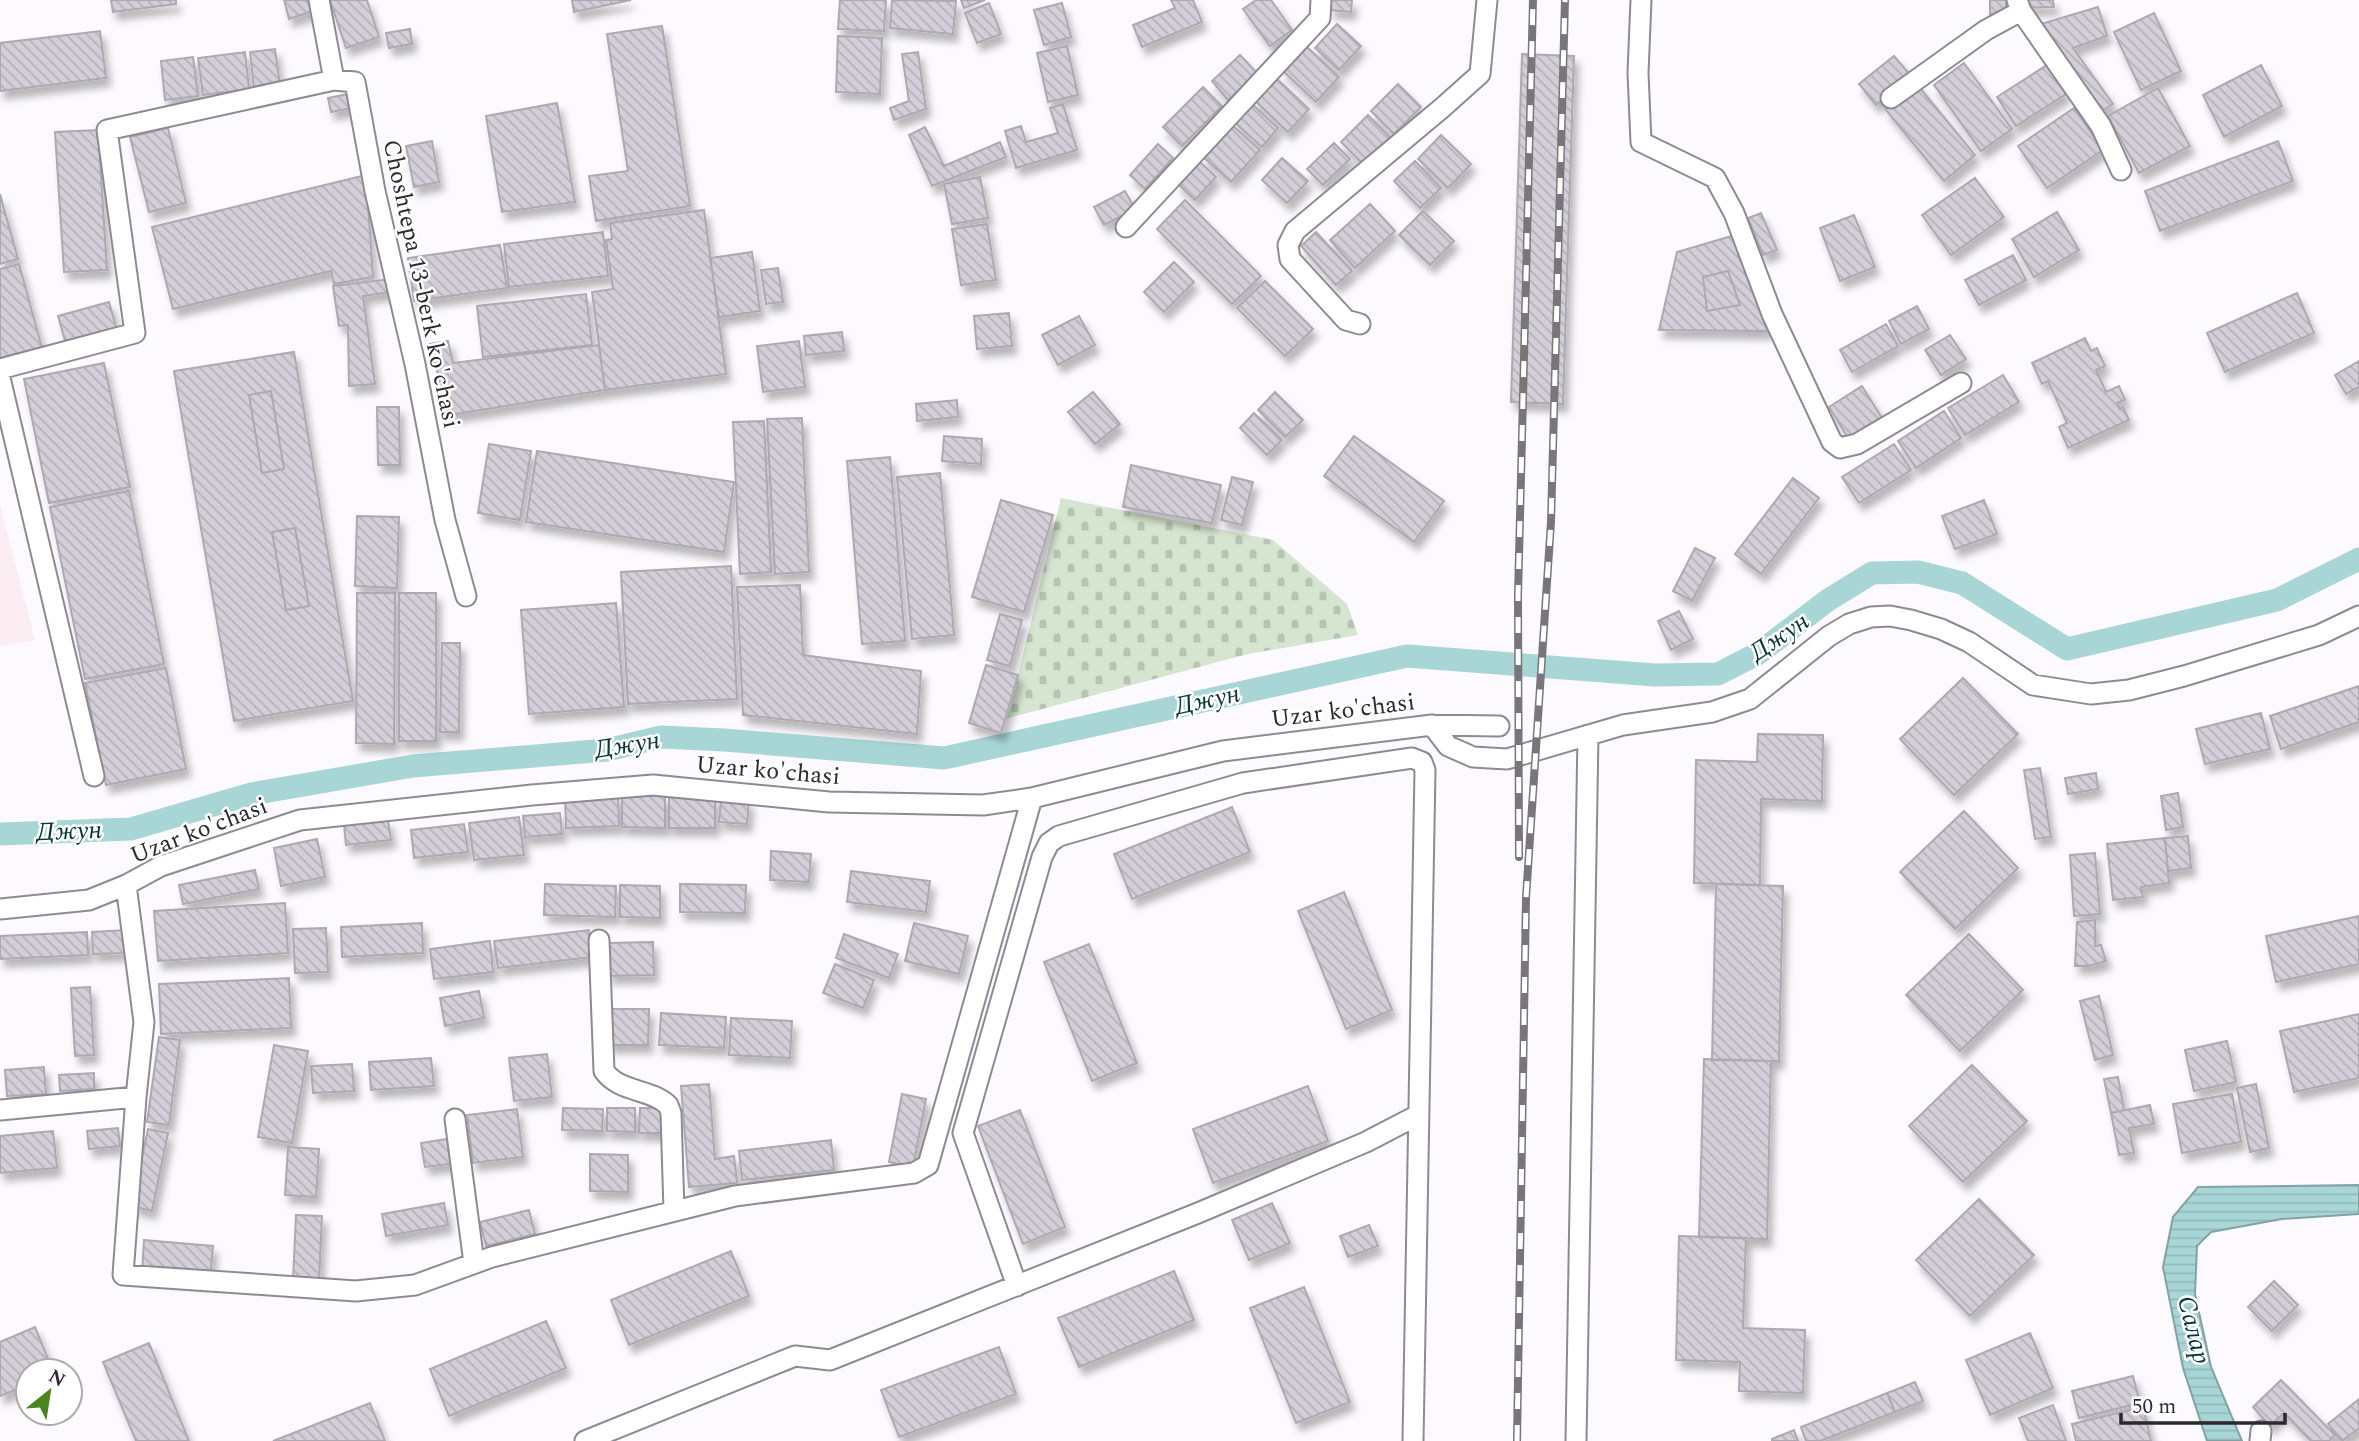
<svg xmlns="http://www.w3.org/2000/svg" width="2359" height="1441" viewBox="0 0 2359 1441" font-family="Spectral,serif">
<style>
.education{fill:#fcedf2}
.cemetery{fill:url(#cemetery-stones)}
.water{fill:url(#water-rules);stroke:#82a2a4;stroke-width:2}
.lines{fill:none;stroke-linecap:round;stroke-linejoin:round}
.canal{stroke:#a8d6d7;stroke-width:23}
.building{fill:url(#building-back-hatch);stroke:#ada8b1;stroke-width:2;filter:url(#shadow)}
.street-casing{stroke:#8e8a93;stroke-width:23}
.street{stroke:#fff;stroke-width:19}
.rail-casing{stroke:#78767a;stroke-width:8}
.rail{stroke:#fff;stroke-width:5;stroke-dasharray:16;stroke-linecap:butt}
.labels{text-anchor:middle;dominant-baseline:central;stroke-width:5;stroke-linejoin:round;paint-order:stroke}
.street-label{font-size:24px;fill:#2b292d;stroke:#fff}
.water-label{font-size:26px;font-style:italic;fill:#0a3738;stroke:#fff}
</style>
<defs>
<pattern id="cemetery-stones" width="16" height="16" patternUnits="userSpaceOnUse" patternTransform="scale(1.75)"><rect width="16" height="16" fill="#d5e5d0"/><path d="M2 7V4a2 2 0 0 1 4 0v3zM10 15v-3a2 2 0 0 1 4 0v3z" fill="#b7c4b3"/></pattern>
<pattern id="water-rules" width="6" height="5" patternUnits="userSpaceOnUse" patternTransform="scale(1.75)"><rect width="6" height="5" fill="#a8d6d7"/><path d="M0 2.5h6" fill="none" stroke="#91b8b9"/></pattern>
<pattern id="building-back-hatch" width="6" height="6" patternUnits="userSpaceOnUse" patternTransform="scale(1.75)"><rect width="6" height="6" fill="#d3ced7"/><path d="M-1 5l2 2M0 0l6 6M5-1l2 2" fill="none" stroke="#b5b1b9"/></pattern>
<filter id="shadow"><feDropShadow dx="4.5" dy="8" stdDeviation="3.5" flood-color="#0004"/></filter>
</defs>
<rect width="100%" height="100%" fill="#fcfafe"/>
<path class="education" d="M0,505L35,640L0,647Z"/>
<path class="cemetery" d="M1061,498L1273,540L1347,604L1358,635L1248,654L1005,719L1018,675Z"/>
<path class="water" d="M2359,1185V1214L2282,1219L2211,1232L2197,1246L2195,1294L2211,1367L2242,1441H2207L2183,1368L2163,1267L2173,1217L2198,1187Z"/>
<g class="lines">
<path class="canal" d="M0,834L131,829L251,794L413,766L607,750L661,737L724,740L944,758L1407,656L1655,675L1718,674L1759,653L1828,600L1872,573L1918,572L1962,583L2067,649L2277,600L2359,559"/>
</g>
<path class="building" d="M111,0H176V4L113,12Z
M284,0H310L313,11L289,19Z
M330,0H367L379,37L346,48Z
M572,0H631L574,12Z
M840,0H886L884,31L838,29Z
M892,0L956,1L953,34L890,28Z
M961,0H985L964,8Z
M1171,0H1193L1202,22L1142,47L1133,25L1175,8Z
M1256,0H1271L1292,30L1270,46L1243,9Z
M1331,0H1352L1351,12L1330,10Z
M1990,0H2006V13L1990,14Z
M2020,0H2053L2054,7L2021,8Z
M989,3L1001,34L977,43L965,13Z
M1062,3L1071,37L1044,45L1034,10Z
M2098,7L2107,36L2073,48L2113,104L2096,115L2034,26Z
M2154,13L2181,71L2141,90L2114,32Z
M1337,24L1361,46L1339,70L1315,48Z
M662,26L690,206L596,221L589,176L628,171L607,34Z
M410,29L412,44L389,48L386,33Z
M100,31L106,78L0,91V43Z
M838,36L882,38L880,94L836,92Z
M1305,45L1339,77L1316,102L1282,70Z
M1067,46L1078,95L1048,102L1037,53Z
M275,49L280,85L254,88L250,52Z
M245,52L249,89L203,95L198,58Z
M918,52L926,109L894,120L890,108L909,101L902,54Z
M1522,54L1574,56L1563,404L1511,402Z
M1240,55L1257,73L1228,100L1212,81Z
M1894,56L1911,76L1876,105L1859,84Z
M193,57L198,96L165,100L161,61Z
M1964,63L2012,129L1981,151L1934,85Z
M2047,65L2066,94L2016,126L1997,97Z
M2261,65L2282,106L2224,137L2203,95Z
M1275,77L1309,109L1288,132L1254,100Z
M1916,83L1975,155L1944,181L1885,109Z
M1398,84L1421,107L1394,134L1371,111Z
M1203,87L1222,106L1182,146L1163,127Z
M2158,88L2190,146L2139,173L2108,116Z
M348,94L352,108L331,112L328,98Z
M1250,102L1278,128L1262,147L1233,121Z
M557,103L575,202L502,212L486,116Z
M1063,104L1077,150L1016,168L1005,131L1021,126L1026,142L1058,133L1050,108Z
M2074,108L2103,150L2047,188L2018,146Z
M1368,115L1391,138L1364,165L1341,142Z
M1231,124L1260,150L1231,182L1202,156Z
M925,127L944,166L1000,142L1006,157L932,186L909,135Z
M168,128L186,203L149,212L130,137Z
M98,130L107,270L64,272L55,132Z
M1441,135L1471,164L1448,188L1418,159Z
M432,141L439,182L414,187L406,146Z
M2278,141L2293,181L2160,231L2145,191Z
M1334,143L1350,159L1323,185L1307,169Z
M1158,144L1173,158L1145,189L1130,175Z
M1282,158L1308,181L1287,203L1262,180Z
M1198,160L1216,177L1195,200L1177,183Z
M1415,161L1441,188L1420,208L1394,181Z
M366,175L373,277L334,284L331,271L173,309L152,227Z
M980,177L988,218L952,224L944,184Z
M1975,178L2004,217L1951,255L1922,215Z
M1125,191L1135,209L1104,225L1094,207Z
M0,194L18,259L0,264Z
M1185,200L1261,276L1232,304L1157,229Z
M1370,204L1395,231L1355,268L1330,240Z
M704,210L726,374L605,390L592,292L613,289L606,240L612,239L610,223Z
M1423,211L1454,241L1430,265L1399,235Z
M2057,212L2079,250L2034,277L2012,239Z
M1761,213L1777,250L1763,255L1748,218Z
M1854,215L1875,267L1840,281L1820,228Z
M987,224L996,280L961,285L952,229Z
M603,232L608,276L509,287L504,244Z
M1316,232L1352,271L1336,285L1301,246Z
M1735,235L1769,331L1659,330L1677,252Z
M500,245L507,288L414,301L408,258Z
M752,252L760,311L719,317L710,258Z
M2013,255L2026,280L1979,305L1965,280Z
M1174,262L1194,282L1164,312L1144,292Z
M19,264L42,348L0,360V269Z
M778,268L783,302L766,304L761,270Z
M1728,271L1740,305L1707,311L1703,277Z
M390,279L391,292L363,296L375,384L349,386L348,325L339,326L333,286Z
M1265,281L1313,329L1285,356L1237,308Z
M2297,293L2314,333L2225,372L2207,333Z
M586,294L592,345L483,357L477,306Z
M109,302L117,330L66,344L58,316Z
M1917,306L1929,329L1901,344L1889,321Z
M1009,313L1012,346L977,349L974,316Z
M1079,316L1095,345L1058,365L1042,335Z
M1886,324L1898,346L1852,372L1840,350Z
M842,332L844,351L806,355L804,336Z
M1950,335L1966,359L1941,375L1925,350Z
M2085,338L2091,351L2097,348L2105,366L2096,370L2106,392L2119,386L2125,400L2117,403L2120,409L2123,407L2129,420L2068,448L2059,427L2067,423L2048,381L2042,384L2032,363Z
M448,341L453,363L599,345L605,390L449,415L430,344Z
M799,341L805,387L763,392L757,346Z
M294,352L353,701L234,721L174,371Z
M2359,361V387L2346,394L2335,375Z
M104,363L130,487L49,503L24,379Z
M2003,375L2019,402L1965,435L1948,408Z
M1862,386L1882,418L1848,438L1829,407Z
M271,391L284,469L262,473L249,395Z
M1093,392L1120,424L1095,444L1068,412Z
M1275,392L1303,420L1285,437L1258,410Z
M957,400L958,417L917,421L916,404Z
M377,407H399L400,465H378Z
M1944,411L1961,438L1916,468L1898,441Z
M1254,413L1282,440L1267,455L1240,428Z
M802,418L809,572L775,574L767,419Z
M764,421L771,572L740,574L733,422Z
M944,436L982,439L981,464L942,461Z
M1354,436L1444,501L1414,542L1324,476Z
M489,444L531,451L520,520L478,513Z
M1894,444L1911,470L1859,503L1842,477Z
M537,451L734,482L724,552L526,522Z
M890,457L905,641L862,644L847,461Z
M1131,465L1221,485L1212,523L1123,507Z
M940,473L954,635L912,639L897,477Z
M1232,477L1253,482L1242,525L1221,520Z
M1793,478L1819,498L1761,574L1735,554Z
M129,491L164,664L85,679L50,507Z
M1001,500L1053,515L1024,612L972,597Z
M1984,500L1997,534L1955,549L1942,516Z
M357,516L399,517L397,588L355,586Z
M295,528L309,606L286,610L272,532Z
M1695,548L1715,558L1692,601L1673,591Z
M731,566L737,699L628,704L621,572Z
M800,585L803,655L921,671L917,734L743,715L737,587Z
M357,593H395L394,744L356,743Z
M399,593H436V741H399Z
M616,603L624,707L529,714L521,610Z
M1679,611L1693,639L1671,650L1658,621Z
M1000,614L1022,620L1010,666L987,660Z
M442,643H460L459,732H440Z
M986,665L1018,675L1001,733L969,723Z
M166,668L186,769L106,785L85,683Z
M1963,678L2018,734L1954,795L1900,739Z
M2359,686V722L2281,749L2270,716Z
M2261,713L2270,749L2205,764L2196,729Z
M1758,734L1823,735L1822,801L1761,799L1760,885L1694,883L1696,760L1757,762Z
M2040,768L2051,837L2035,839L2024,770Z
M2096,773L2098,789L2068,794L2065,778Z
M2178,793L2183,827L2166,830L2161,796Z
M618,794L619,826L566,828L565,796Z
M622,795L665,796V828L622,827Z
M669,796H715V828H669Z
M721,799L749,801L747,824L719,822Z
M1232,807L1250,852L1132,899L1114,854Z
M1964,811L2018,868L1955,929L1900,872Z
M560,813L562,834L525,837L523,816Z
M519,817L524,855L474,860L469,823Z
M388,820L391,840L346,845L344,825Z
M464,824L468,852L414,858L411,830Z
M2188,836L2191,868L2168,871L2165,838Z
M2165,838L2169,883L2141,887L2143,897L2113,900L2107,844Z
M317,839L325,877L281,886L274,848Z
M771,851L811,854L809,882L770,880Z
M2095,853L2100,914L2074,916L2070,855Z
M255,870L259,889L183,904L179,885Z
M851,871L930,881L926,912L847,902Z
M545,884L616,886L615,917L544,915Z
M680,884L746,885L745,913L680,912Z
M1716,884L1783,886L1779,1061L1712,1060Z
M620,885L660,886V918L620,917Z
M1344,892L1392,1010L1346,1029L1298,911Z
M285,903L288,953L158,961L154,911Z
M2359,916V964L2276,982L2266,936Z
M2095,920V946L2101,945L2106,961L2089,966H2075L2077,922Z
M422,923L423,953L342,957L341,927Z
M914,923L968,936L959,974L905,961Z
M326,928L328,972L295,973L293,929Z
M126,930L127,953L93,954L92,932Z
M589,930L593,957L498,968L494,941Z
M87,932L88,955L0,959V936Z
M844,934L898,954L889,978L836,958Z
M1969,934L2023,990L1960,1051L1906,995Z
M490,941L493,972L434,979L430,949Z
M653,942L654,975L608,976L607,943Z
M1089,944L1137,1063L1092,1081L1044,962Z
M835,964L874,980L863,1008L823,993Z
M289,978L291,1028L161,1034L159,984Z
M90,987L94,1055L75,1056L71,988Z
M479,991L484,1018L445,1026L440,998Z
M2099,996L2113,1055L2095,1060L2080,1001Z
M608,1009H649L648,1045H608Z
M661,1013L726,1017L724,1048L659,1045Z
M2359,1014V1078L2294,1092L2280,1031Z
M731,1018L792,1021L790,1058L729,1055Z
M159,1037L180,1040L169,1125L147,1122Z
M2227,1041L2236,1082L2194,1091L2185,1050Z
M274,1045L308,1051L292,1143L258,1137Z
M547,1054L552,1097L514,1101L509,1058Z
M431,1058L434,1086L371,1090L369,1062Z
M1704,1059L1771,1061L1767,1239L1699,1237Z
M352,1064L354,1091L313,1093L311,1066Z
M1972,1065L2027,1121L1963,1182L1909,1126Z
M44,1067L46,1094L7,1096L5,1070Z
M94,1073V1089L60,1091L59,1075Z
M2118,1077L2124,1110L2111,1113L2104,1079Z
M709,1084L715,1159L734,1156L737,1183L689,1187L681,1086Z
M2256,1084L2269,1148L2250,1152L2237,1088Z
M1308,1086L1328,1141L1213,1183L1193,1129Z
M902,1094L926,1099L913,1167L889,1162Z
M2232,1094L2241,1142L2182,1153L2173,1104Z
M2150,1105L2154,1124L2129,1128L2134,1153L2119,1155L2111,1113Z
M563,1108L603,1109L602,1131L562,1130Z
M607,1108H635V1132L607,1131Z
M640,1108H665V1133H639Z
M517,1109L523,1157L473,1163L467,1115Z
M1020,1110L1065,1227L1023,1244L978,1126Z
M118,1128L120,1146L89,1149L87,1131Z
M148,1129L168,1133L152,1211L132,1206Z
M53,1131L57,1168L0,1173V1136Z
M453,1138L457,1163L425,1167L421,1143Z
M831,1140L834,1170L742,1180L739,1151Z
M288,1147L319,1149L316,1197L285,1195Z
M590,1154L628,1155V1192L590,1191Z
M1979,1199L2034,1255L1970,1316L1916,1260Z
M444,1203L448,1225L386,1236L382,1214Z
M1272,1203L1290,1243L1249,1260L1232,1220Z
M529,1210L535,1234L486,1246L480,1222Z
M296,1215L322,1216L319,1281L293,1280Z
M1369,1225L1378,1246L1348,1257L1340,1236Z
M1679,1236L1746,1238L1743,1328L1805,1330L1803,1393L1739,1391L1740,1362L1676,1360Z
M144,1240L213,1246L210,1280L142,1274Z
M731,1251L749,1296L629,1345L611,1300Z
M1174,1271L1194,1320L1079,1367L1058,1318Z
M2274,1281L2298,1305L2272,1331L2248,1307Z
M1304,1287L1350,1402L1296,1423L1250,1308Z
M546,1321L566,1368L449,1416L430,1369Z
M35,1327L53,1371H28V1385L0,1396V1342Z
M2030,1333L2053,1388L1990,1415L1966,1360Z
M149,1343L189,1441H136L103,1362Z
M999,1347L1016,1394L899,1437L881,1390Z
M2133,1376L2140,1403L2079,1418L2072,1391Z
M2281,1380L2335,1435L2329,1441H2311L2284,1413L2270,1426L2253,1407Z
M1915,1382L1923,1401L1895,1412L1887,1393Z
M1887,1393L1895,1412L1820,1441H1806L1801,1427Z
M2359,1399V1428L2342,1441L2328,1424Z
M370,1403L385,1441H273Z
M2053,1405L2066,1441H2028L2019,1418Z
M2143,1407L2151,1441H2076L2072,1424Z
M1794,1430L1798,1441H1772V1439Z"/>
<g class="lines">
<defs>
<path id="street" d="M319,0L334,80L355,82L375,191L415,364L445,520L466,596
M1641,0L1638,73L1641,142L1715,178L1734,213L1772,314L1832,442L1840,448L1857,444L1961,383
M2017,0L2021,11L2101,126L2121,170
M1891,98L1986,30L2021,11
M1126,227L1320,18L1321,0
M1360,324L1346,320L1290,259L1288,245L1295,231L1442,108L1480,74L1487,0
M0,369L135,333L107,130L334,80
M0,378L94,776
M1432,725L1448,746L1473,757L1507,759L1623,725L1712,712L1750,699L1829,636L1849,624L1871,617L1890,616L1911,620L1941,629L1969,642L2033,685L2091,694L2129,690L2184,676L2319,635L2359,616
M126,885L144,1022L136,1097L123,1275L356,1291L415,1285L492,1257L735,1196L914,1173L928,1165L1032,798
M0,909L89,900L126,885L161,866L300,820L532,795L653,785L829,802L983,805L1032,798L1223,751L1432,725L1499,726
M599,940L604,1071C620,1093 649,1088 668,1105L671,1113L674,1211
M0,1110L136,1097
M455,1119L474,1263
M1017,1286L963,1133L1042,857L1049,843L1059,836L1243,783L1412,758L1422,762L1425,770L1413,1441
M585,1441L795,1356L830,1360L1198,1213L1366,1142L1418,1115
M1576,1441C1582,1206 1582,970 1588,735
M2260,1441L2261,1431"/>
</defs>
<use href="#street" class="street-casing"/>
<use href="#street" class="street"/>
<defs>
<path id="rail" d="M1519,857L1518,596L1533,0
M1517,1441L1526,898L1551,522L1565,0"/>
</defs>
<use href="#rail" class="rail-casing"/>
<use href="#rail" class="rail"/>
</g>
<g class="labels">
<g class="street-label">
<text transform="translate(421 284) rotate(78)">Choshtepa 13-berk ko'chasi</text>
<text transform="translate(1343 711) rotate(-7)">Uzar ko'chasi</text>
<text transform="translate(768 771) rotate(5)">Uzar ko'chasi</text>
<text transform="translate(199 831) rotate(-21)">Uzar ko'chasi</text>
</g>
<g class="water-label">
<text transform="translate(1779 637) rotate(-34)">Джун</text>
<text transform="translate(1207 700) rotate(-12)">Джун</text>
<text transform="translate(627 745) rotate(-9)">Джун</text>
<text transform="translate(69 831) rotate(-2)">Джун</text>
<text transform="translate(2194 1330) rotate(76)">Салар</text>
</g>
</g>
<g transform="translate(49 1392) rotate(30)"><circle r="33" fill="#ffffff" stroke="#aaa9ab" stroke-width="2"/>
<path d="M0-5L12 26L0 18L-12 26Z" fill="#4b831e"/>
<text y="-10" font-size="19" font-weight="bold" text-anchor="middle" fill="#2b292d">N</text>
</g>
<path d="M2121 1413v10h164v-10" fill="none" stroke="#2b292d" stroke-width="3.5"/>
<text x="2132" y="1413" font-size="21" fill="#2b292d" stroke="#ffffff" stroke-width="5" paint-order="stroke">50 m</text>
</svg>
